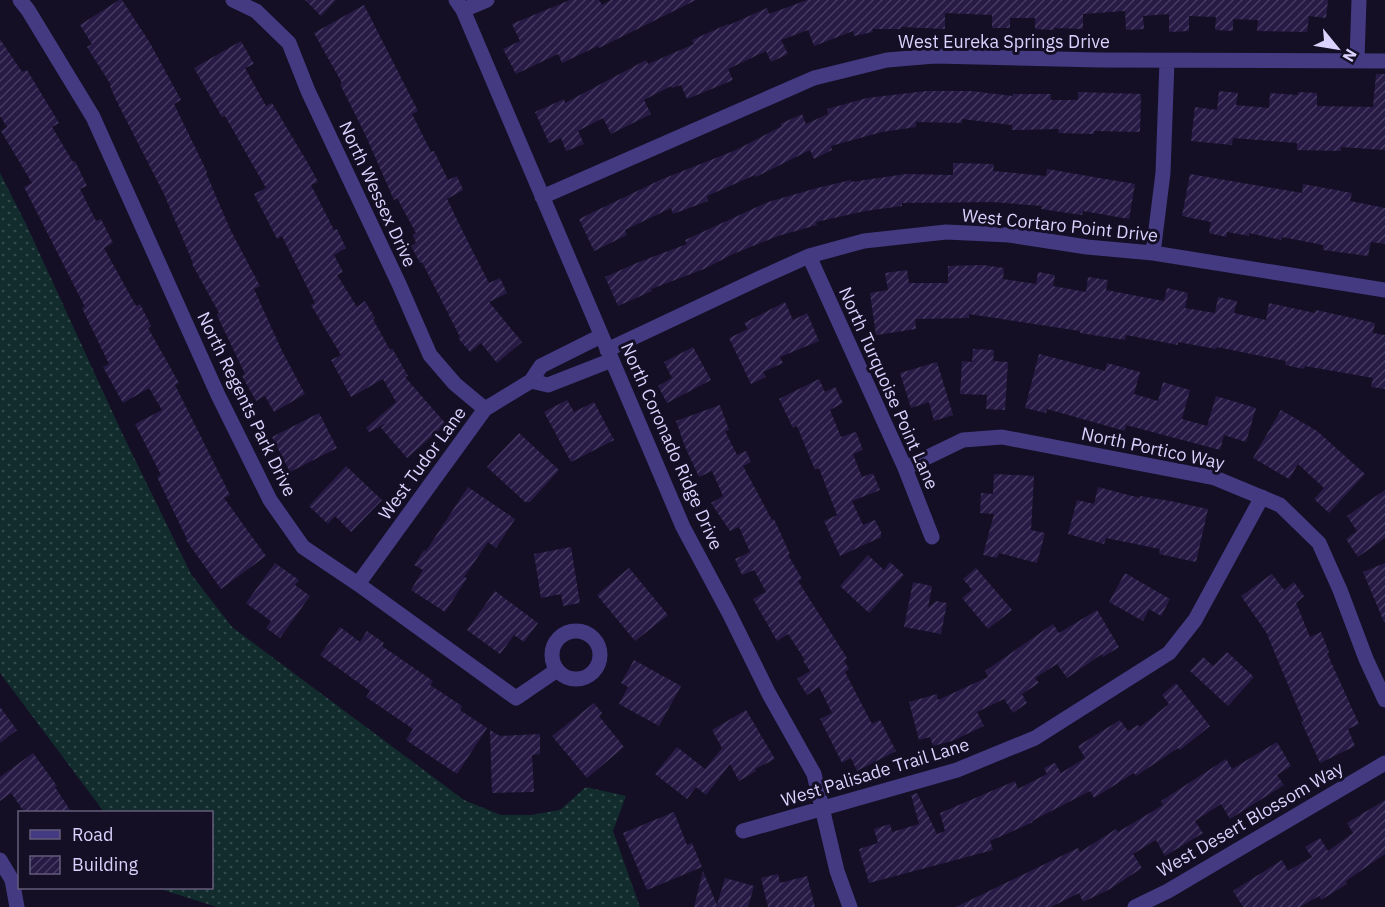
<svg xmlns="http://www.w3.org/2000/svg" width="1385" height="907" viewBox="0 0 1385 907" font-family="'IBM Plex Sans',sans-serif">
<style>
.grass{fill:url(#grass-dots)}
.building{fill:url(#building-hatch)}
.lines{fill:none;stroke-linecap:round;stroke-linejoin:round}
.minor{stroke:#433a82;stroke-width:15}
.labels{text-anchor:middle;dominant-baseline:central;stroke-width:6;stroke-linejoin:round;paint-order:stroke}
.street-label{font-size:18px;fill:#dbd2fe;stroke:#140f24}
</style>
<defs>
<pattern id="grass-dots" width="8" height="8" patternUnits="userSpaceOnUse" patternTransform="scale(1.5)"><rect width="8" height="8" fill="#122c2e"/><path d="M2 2h.1M6 6h.1" fill="none" stroke="#344a4d" stroke-width="1.8" stroke-linecap="round"/></pattern>
<pattern id="building-hatch" width="6" height="6" patternUnits="userSpaceOnUse" patternTransform="scale(1.5)"><rect width="6" height="6" fill="#271b45"/><path d="M-1 1l2-2M0 6l6-6M5 7l2-2" fill="none" stroke="#463b61"/></pattern>
</defs>
<rect width="100%" height="100%" fill="#140f24"/>
<path class="grass" d="M0,173L26,224L122,433L191,574L232,627L464,800L501,815H531L560,810L586,787L626,796L613,831L640,907H217L160,889L159,888H212V812H104L0,673Z"/>
<path class="building" d="M119,0H122L150,43L181,100L174,104L207,172L206,173L230,229L260,286L254,289L282,351L305,394L274,412L265,396L256,401L242,376L245,374L217,315L219,313L192,264L193,263L164,194L116,100L110,86L111,85L87,47L92,44L80,25Z
M305,0H336L321,16Z
M570,0H599L602,5L611,0H696L599,48L598,46L562,63L558,54L516,74L503,49L520,41L512,24Z
M807,0H1328L1326,18L1309,16L1307,32L1257,31L1258,20L1233,19V31L1215,30L1216,17L1189,16V31L1169,32V14L1143,16L1144,29L1126,30L1125,11L1083,14V29L1054,28V30L1035,29V18H1010V28H992V15L945,13V29L901,27V29H872L873,32L854,36L853,31L814,46L808,30L781,40L788,54L771,62L766,51L728,69L733,80L714,88L687,99L681,85L672,88L671,86L644,100L651,114L611,134L603,118L578,131L584,144L566,151L561,138L549,143L535,112L564,99L565,103L646,60L648,64L694,44L692,40L728,24L729,25L767,8L769,14Z
M364,5L418,111L412,114L431,152L434,151L448,180L457,176L463,190L447,199L469,244L489,283L500,278L507,293L489,302L522,342L497,363L481,343L470,352L458,338L460,337L422,262L420,263L411,246L416,243L413,235L416,233L397,198L394,200L365,134L340,84L342,83L314,33Z
M0,39L22,72L27,70L59,123L52,127L73,162L75,161L87,186L80,189L96,221L101,219L113,243L104,248L136,306L140,304L151,326L148,328L179,383L175,385L230,495L224,498L266,556L221,589L186,540L187,539L157,477L161,475L135,424L162,410L149,388L123,403L103,367L109,364L82,308L85,307L24,187L32,183L1,131L7,127L0,116Z
M241,41L254,64L245,68L266,106L272,103L309,165L318,182L311,185L334,230L337,229L346,248L334,255L343,272L337,275L357,307L365,301L375,318L373,319L390,350L392,348L408,376L405,377L446,424L407,458L381,428L387,423L369,432L366,428L396,402L383,379L351,397L331,360L341,355L311,305L315,303L282,236L277,239L254,194L266,188L225,116L222,117L194,68Z
M1376,74H1385V150L1341,147V151L1297,150V143L1233,138L1232,145L1191,141L1195,107L1217,110L1219,91L1238,93L1236,105L1269,108L1270,93L1298,95V92L1317,93V106L1373,107Z
M926,91H971L1013,96V94H1051V100H1078V92L1141,94L1140,132L1094,131V134L1058,133L1059,129L1012,130V125L962,119V123L916,122V127L882,132L831,146L832,150L814,159L810,150L756,177L755,175L707,196L708,201L673,214L671,208L625,230L627,235L594,251L579,219L660,180L736,150L782,126L780,124L802,114L806,124L828,114L827,109L867,98Z
M953,163L994,164L993,171L1046,176L1047,169L1135,184L1129,219L1083,211L1082,215L1041,209L1042,206L992,202L902,203V206L865,211L816,222L817,225L778,236L733,254L704,269L651,289L652,291L618,306L605,277L639,262L687,244L685,240L768,202L817,188L851,180V182L906,174L953,175Z
M1190,174L1302,193L1303,184L1352,193L1350,201L1385,208V244L1371,242L1368,256L1323,250V245L1282,237L1281,240L1249,233V236L1227,232L1226,237L1209,233L1211,222L1182,216Z
M983,265L1004,268L1003,279L1036,284L1038,272L1055,275L1053,286L1086,292L1088,277L1108,280L1106,290L1164,301L1167,288L1188,293L1185,308L1215,313L1218,297L1237,301L1234,313L1266,320L1269,303L1315,313L1316,310L1375,323L1373,333L1385,335V389L1371,387L1373,378L1305,366L1304,369L1285,365L1286,361L1217,347L1216,349L1178,342V345L1126,335L1125,340L1080,333V331L969,314V318L915,319L916,329L876,335L870,293L888,290L885,273L907,270L909,283H948V266Z
M785,302L793,320L807,313L819,341L780,357L783,363L763,372L766,377L751,384L729,338L748,329L744,323Z
M693,347L711,380L667,403L658,386L672,378L664,362Z
M973,349L994,350L993,361L1008,362L1005,410L986,409L987,395L960,394L962,361L972,362Z
M1039,354L1105,371L1107,363L1140,372L1134,394L1158,401L1163,382L1190,390L1182,419L1207,426L1216,396L1256,408L1246,442L1224,435L1220,450L1126,425L1125,431L1047,409L1046,413L1025,408Z
M937,362L953,415L934,421L929,402L911,408L900,373Z
M819,379L825,392L835,387L843,403L830,410L841,437L856,432L863,450L853,454L862,477L873,473L880,490L852,501L863,525L875,520L881,532V537L840,556L824,521L837,515L819,468L815,470L797,426L793,428L779,399Z
M567,400L574,412L594,402L614,440L571,462L544,412Z
M720,405L729,430L725,431L737,455L746,451L751,462L743,466L772,520L774,519L790,554L788,555L802,579L798,581L847,658L844,661L849,669L845,672L872,724L880,720L896,751L857,771L851,758L842,763L820,719L832,713L819,687L807,695L797,679L810,671L803,661L805,660L788,634L777,641L753,599L766,592L754,570L742,575L735,559L750,552L739,527L730,531L711,503L723,496L712,471L699,477L686,449L676,421Z
M1281,410L1317,431L1365,474L1329,513L1314,499L1324,488L1298,464L1289,479L1253,458Z
M319,413L337,448L290,472L272,437Z
M519,433L559,470L530,502H525L487,467Z
M346,466L382,500L351,532L335,516L328,524L309,506Z
M994,474L1034,476L1031,530L1045,533L1037,563L999,553L997,558L983,555L994,514L980,513L981,493L993,494Z
M468,487L515,519L496,548L488,542L464,577L467,578L445,612L411,590L423,570L414,565L424,550L426,551Z
M1098,487L1140,498V496L1170,501L1208,509L1196,562L1159,554L1160,549L1106,538L1104,544L1068,534L1077,500L1094,504Z
M1385,490V538L1358,557L1346,539L1357,531L1347,516Z
M571,547L580,603L563,606L561,594L541,598L534,554Z
M868,555L884,570L890,562L904,575L869,613L840,586Z
M275,563L299,580L295,585L310,596L280,638L266,628L271,621L246,603Z
M1385,563V622H1384L1363,572Z
M629,568L668,615L635,641L597,595Z
M976,568L1012,610L988,629L962,598L972,590L963,579Z
M1125,573L1170,599L1161,616L1149,609L1143,621L1109,602Z
M1272,574L1284,590L1294,582L1304,596L1296,603L1310,637L1321,632L1329,652L1327,653L1359,724L1348,729L1355,746L1320,763L1301,721L1304,723L1266,632L1241,596Z
M913,582L932,586L928,608L936,601L947,603L941,634L904,627Z
M495,591L538,623L524,642L514,635L500,654L467,630Z
M1097,610L1119,647L1103,657L1102,654L1067,678L1057,664L1035,678L1039,683L1022,694L1027,703L1013,713L1004,699L977,712L984,726L952,741L933,746L930,737L919,740L909,702L937,694L938,700L988,677L985,671L1053,624L1059,633Z
M340,627L360,642L367,631L384,643L382,646L433,681L430,685L462,706L460,710L487,728L457,774L406,740L413,729L366,697L370,691L320,655Z
M1227,652L1254,677L1228,706L1190,671L1203,657L1213,666Z
M634,660L681,686L659,726L619,704L628,687L621,683Z
M1176,683L1210,726L1180,750L1178,748L1136,776L1134,773L1094,798L1090,791L1032,821L1033,822L990,841L993,850L869,883L859,849L878,843L874,829L890,824L892,832L919,824L911,795L917,793L937,834L945,831L940,813L1015,781L1018,789L1047,774L1044,768L1055,763L1061,773L1085,758L1078,746L1120,720L1128,731L1138,725L1140,727L1169,704L1162,695Z
M594,703L602,713L599,716L624,747L587,778L552,736Z
M0,707L17,730L0,743Z
M746,710L775,759L755,769L756,771L739,781L730,764L706,795L696,787L687,799L655,774L677,747L705,769L722,748L712,730Z
M490,730L500,736L540,734V754L532,755L534,792L492,793Z
M1277,742L1291,766L1277,775L1284,785L1230,819L1221,804L1195,821L1203,833L1165,856L1156,840L1133,854L1142,868L1110,889L1083,902L1079,893L1051,907H956L1078,848L1080,852L1116,829L1118,832L1163,805L1161,801L1226,759L1232,769Z
M33,753L57,786L55,787L72,813H25L11,793L0,801V777Z
M1385,800V854L1346,881L1347,884L1321,900L1319,896L1300,907H1243L1233,891L1282,860L1288,871L1312,857L1305,847L1320,838L1328,851L1353,833L1347,823Z
M674,812L687,845L692,843L702,867L647,890L623,833Z
M703,871L717,905L725,878L754,886L748,907H694Z
M778,874L780,883L807,876L815,907H768L761,878Z"/>
<g class="lines">
<path class="minor" d="M20,0L28,10L93,117L218,395L270,500L303,547L358,584L516,698L557,670
M233,0L256,11L289,43L308,91L399,284L430,355L455,384L485,409
M456,0L463,10L683,527L729,613L769,694L814,774L837,871L850,907
M463,10L487,0
M1357,60L1359,0
M542,197L814,78L887,60L935,56L1099,60L1385,61
M1153,253L1163,173L1167,61
M809,256L905,468L932,537
M601,336L541,366L531,381L548,385L612,360
M607,350L760,278L809,256L864,241L946,232L1009,235L1087,247L1153,253L1385,290
M905,468L963,440L1002,437L1215,478L1280,505L1319,543L1340,590L1366,659L1385,700
M358,584L485,409L531,381
M552 655a24 24 0 1 1 48 0a24 24 0 1 1-48 0Z
M743,831L957,770L1035,738L1169,653L1195,620L1262,497
M0,860L12,880L17,907
M1135,907L1168,891L1385,763"/>
</g>
<g class="labels">
<g class="street-label">
<text x="1004" y="41">West Eureka Springs Drive</text>
<text transform="translate(378 194) rotate(65)">North Wessex Drive</text>
<text transform="translate(1060 225) rotate(6)">West Cortaro Point Drive</text>
<text transform="translate(889 388) rotate(66)">North Turquoise Point Lane</text>
<text transform="translate(247 404) rotate(64)">North Regents Park Drive</text>
<text transform="translate(672 446) rotate(66)">North Coronado Ridge Drive</text>
<text transform="translate(1153 448) rotate(12)">North Portico Way</text>
<text transform="translate(422 463) rotate(-54)">West Tudor Lane</text>
<text transform="translate(875 772) rotate(-17)">West Palisade Trail Lane</text>
<text transform="translate(1250 819) rotate(-30)">West Desert Blossom Way</text>
</g>
</g>
<rect x="18" y="811" width="195" height="78" fill="#140f24" stroke="#645d7b" stroke-width="1.5"/>
<rect x="30" y="830" width="30" height="9" fill="#433a82" stroke="#645d7b" stroke-width="1.5"/>
<text x="72" y="841" font-size="18" fill="#dbd2fe">Road</text>
<rect x="30" y="856" width="30" height="18" fill="url(#building-hatch)" stroke="#645d7b" stroke-width="1.5"/>
<text x="72" y="871" font-size="18" fill="#dbd2fe">Building</text>
<g transform="translate(1337 48) rotate(120)" stroke="#140f24" stroke-width="4.5" paint-order="stroke">
<path d="M0-4.5L10 22L0 15L-10 22Z" fill="#dbd2fe"/>
<text y="-9" font-size="16" font-weight="bold" text-anchor="middle" fill="#dbd2fe">N</text>
</g>
</svg>
